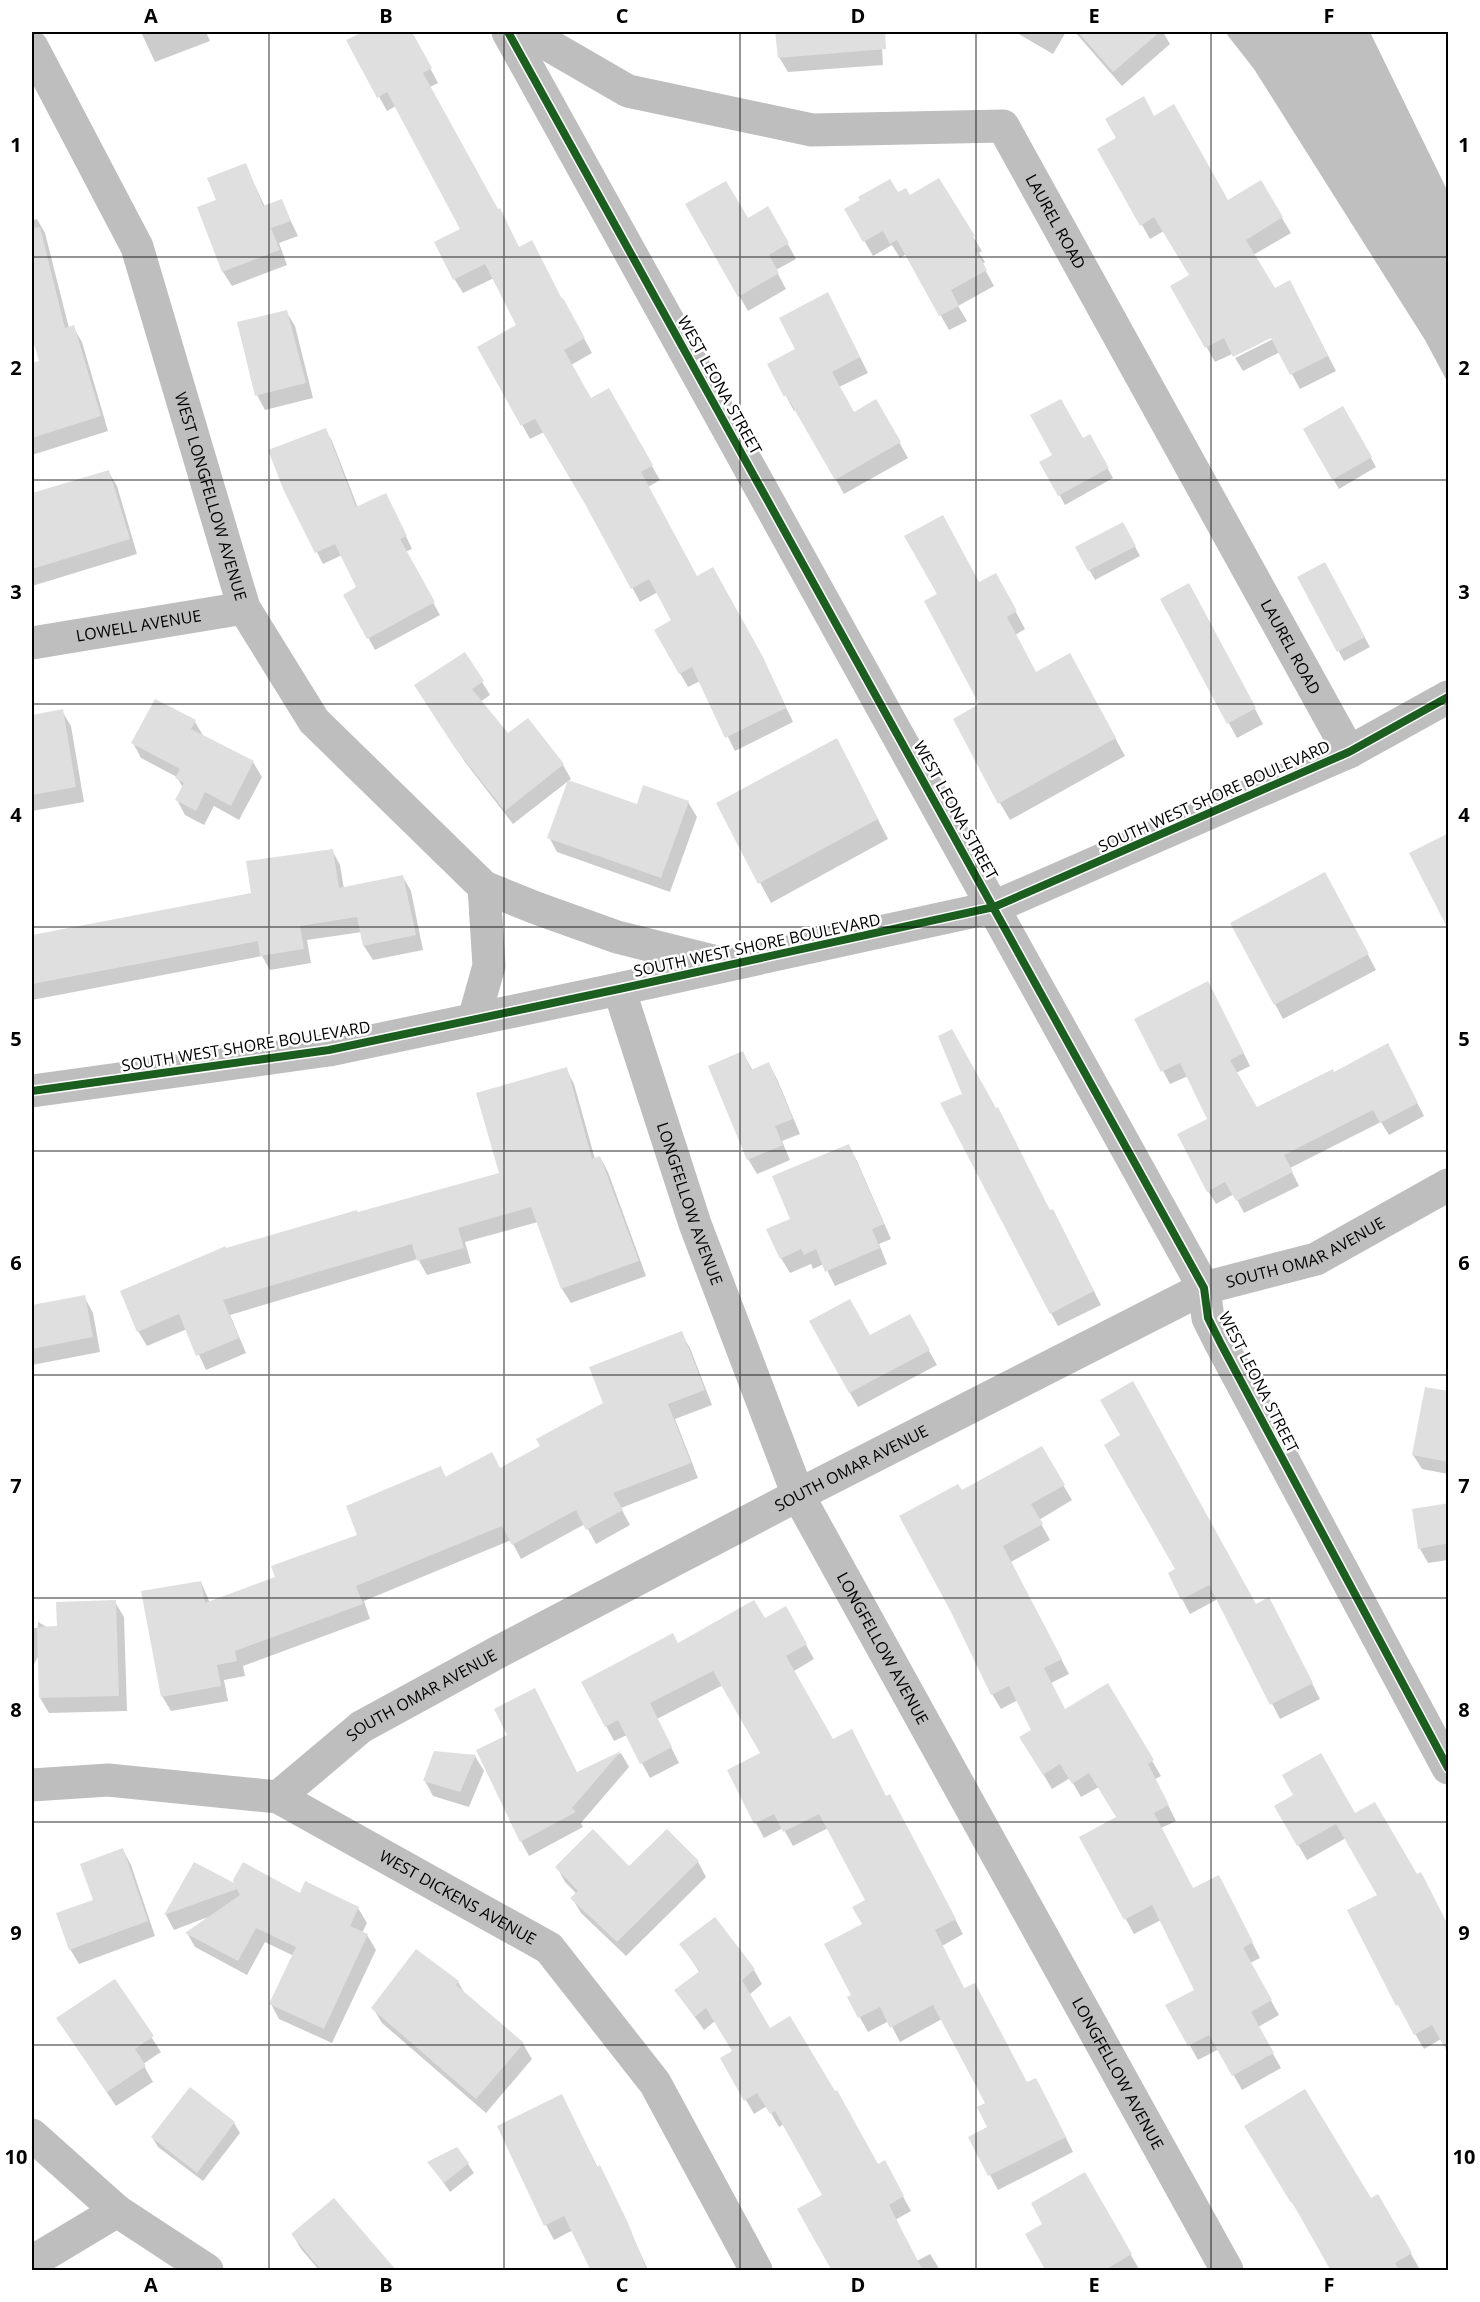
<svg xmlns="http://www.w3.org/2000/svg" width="1480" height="2302" viewBox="0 0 1480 2302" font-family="'Open Sans',sans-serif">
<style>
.water{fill:#bfbfbf}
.shadow{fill:#0003}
.building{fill:#dfdfdf}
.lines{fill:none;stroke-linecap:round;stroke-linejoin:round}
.minor{stroke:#bebebe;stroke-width:33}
.cycleway-casing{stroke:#fff;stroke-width:11}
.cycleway{stroke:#1b5e20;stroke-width:8}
.grid{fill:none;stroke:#000;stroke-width:1.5;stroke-opacity:0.55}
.labels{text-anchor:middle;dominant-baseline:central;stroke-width:5;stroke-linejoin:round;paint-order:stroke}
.street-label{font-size:16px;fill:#000;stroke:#fff}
.neatline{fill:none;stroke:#000;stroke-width:2}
.grid-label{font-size:20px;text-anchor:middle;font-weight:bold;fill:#000}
</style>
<rect width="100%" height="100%" fill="#fff"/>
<path class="water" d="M1225,32H1370L1448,192V383L1425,340L1254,69Z"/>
<path class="shadow" d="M141,32H206L210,41L155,62Z
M366,32H411L438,83L430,87L519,248L563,300L592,353L571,365L590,400L608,390L660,480L648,487L697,578L712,569L770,673L793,722L735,751L700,681L688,687L656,631L673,621L658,592L640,602L589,508L544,432L530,439L479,347L518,325L494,278L463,293L455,280L436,243L462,229L396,106L387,111L348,41Z
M777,32H881L883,65L788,72L779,57Z
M1015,32H1066L1053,54Z
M1075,32H1163L1170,44L1122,86Z
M1154,118L1227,202L1260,182L1291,233L1253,255L1274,290L1298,297L1336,371L1300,389L1280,352L1243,371L1235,358L1279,336L1277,333L1215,362L1172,287L1191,275L1164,231L1150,239L1099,149Z
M245,164L265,207L281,201L298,236L279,243L287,265L232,286L223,272L199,208L218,200Z
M897,194L909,197L973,237L982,251L979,253L985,262L982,264L994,286L958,306L967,321L949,330L906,254L900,258L892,245L873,256L846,209Z
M687,205L747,220L768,208L796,259L776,270L786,289L748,311Z
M37,219L45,233L69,328L73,327L82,342L108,431L32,455V411H33L32,365L40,362L32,331V220Z
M836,309L868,373L839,387L854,414L876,401L908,458L844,494L796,409L794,411L769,364L797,350Z
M286,311L295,326L313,398L265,410L257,395Z
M1343,408L1376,467L1339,489L1305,430Z
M325,429L332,441L358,508L392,506L412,549L405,552L440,615L375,650L345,595L358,588L342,555L323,564L285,490Z
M1089,436L1113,478L1065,505L1041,462Z
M108,471L117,486L137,554L32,586V520L37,518L32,495Z
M1123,524L1140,556L1095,580L1077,548Z
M1324,564L1370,647L1344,661L1299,577Z
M1005,592L1025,629L1015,635L1036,674L1079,672L1125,756L1010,820L1000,803L981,705Z
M1162,600H1197L1263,724L1237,738Z
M465,654L490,695L480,702L508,735L527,720L563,765L571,779L513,824L465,762L424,699Z
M156,701L195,722L204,737L253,762L262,777L239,820L214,806L204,825L185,815L177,800L183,788L177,777L141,758L133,743Z
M62,711L71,726L84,802L32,811V716Z
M848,760L888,839L771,903L718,804Z
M688,802L697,817L670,892L557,852L549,837L637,806Z
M332,850L340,865L344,889L403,877L411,891L423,950L373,960L364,946L362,932L307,940L311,963L270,970L262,956L32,1000V936L252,895Z
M1333,888L1376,970L1283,1019L1275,1004Z
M1215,996L1250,1066L1236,1073L1256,1109L1394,1058L1424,1116L1389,1135L1381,1122L1290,1168L1299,1186L1244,1213L1234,1194L1216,1204L1208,1191L1209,1119L1188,1076L1170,1084L1136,1019Z
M743,1053L753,1071L769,1064L777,1079L800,1134L782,1141L790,1160L757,1174L748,1159Z
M566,1069L574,1084L595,1159L600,1157L608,1172L646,1276L571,1303L562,1289L538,1222L465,1242L471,1263L427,1275L418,1259L230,1315L246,1353L206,1370L187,1329L147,1346L138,1331L358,1214L501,1174Z
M964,1095L1060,1224L1101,1305L1058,1326L1051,1313Z
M849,1146L857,1161L891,1239L879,1244L887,1264L835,1286L824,1264L813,1269L811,1264L790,1273L781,1258L792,1219Z
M32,1292L34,1306L85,1298L93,1313L100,1352L32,1365Z
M909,1316L937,1365L858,1407L850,1393L869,1337Z
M681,1333L690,1348L712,1405L675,1419L698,1478L621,1508L630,1525L596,1544L585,1524L521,1559L511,1540L364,1601L370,1619L243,1666L245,1676L224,1680L228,1701L171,1711L162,1696L201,1582L210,1603L277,1578L359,1535L441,1468L446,1478L500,1469L543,1447L605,1404Z
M1448,1379V1474L1422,1469L1413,1455L1446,1392Z
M1041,1448L1072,1500L1039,1520L1050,1540L1011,1562L1069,1674L1051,1683L1065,1710L1107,1685L1161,1776L1155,1779L1176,1821L1161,1828L1193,1890L1219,1877L1260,1958L1250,1963L1279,2015L1258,2027L1281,2068L1242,2090L1219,2049L1198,2060L1168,2006L1196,1990L1161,1920L1134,1934L1081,1837L1118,1818L1099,1787L1081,1797L1070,1778L1052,1789L1030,1752L1033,1730L1018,1700L1001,1709L992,1694L961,1492Z
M1448,1504V1560L1428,1563L1420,1549Z
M1177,1570L1277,1614L1320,1699L1280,1719L1218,1599L1190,1614L1182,1599Z
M115,1602L124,1617L127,1711L49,1713L40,1698L39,1655L32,1668V1628H38V1622L59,1634Z
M785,1608L814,1659L794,1671L833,1741L898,1811L963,1934L942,1946L965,1990L1027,2084L1044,2094L1073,2152L998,2190L970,2137L989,2128L987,2104L942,2019L900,2042L889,2021L868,2032L849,1998L854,1995L867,1900L828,1828L793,1846L783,1828L764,1838L756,1823L763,1754L723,1685L657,1719L679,1763L650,1778L627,1735L614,1741L583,1682L678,1645L765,1620Z
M621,1753L629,1767L581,1823L583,1827L529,1856L521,1841L578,1774Z
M475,1756L484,1771L469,1807L433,1796L425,1781Z
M1276,1807L1355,1815L1441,2039L1424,2049L1398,2005L1379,1895L1346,1838L1307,1860Z
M123,1850L131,1865L155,1936L79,1964L70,1949Z
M698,1862L706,1877L626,1956L581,1913L572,1898L577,1894L565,1882L557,1867L629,1868Z
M195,1864L238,1887L300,1895L358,1908L367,1923L362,1933L367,1935L376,1950L332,2043L279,2019L271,2004L294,1956L265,1942L247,1975L195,1947L187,1933L208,1917L174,1930L166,1915Z
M714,1919L754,1970L762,1984L749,1995L770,2030L878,2166L884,2162L911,2211L895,2220L917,2261L930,2254L940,2270H836L824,2196L784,2124L779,2127L767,2106L754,2114L722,2058L734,2052L715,2021L704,2030L676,1991L700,1973L681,1944Z
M115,1981L161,2052L143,2064L153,2082L116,2106L67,2033Z
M458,1982L465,1994L523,2044L532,2059L486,2113L382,2023L373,2008Z
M190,2089L234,2123L240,2133L203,2181L158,2147L152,2137Z
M562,2096L598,2168L600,2167L608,2182L648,2270H592L573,2230L554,2240L546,2225L499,2127Z
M1246,2126L1370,2200L1378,2196L1419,2268L1416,2270H1333Z
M429,2162L468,2164L474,2173L450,2192Z
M1084,2174L1139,2269L1137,2270H1047L1045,2224Z
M293,2235L393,2270H319L301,2249Z"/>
<path class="building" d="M363,32H412L432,68L423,73L498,209L500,208L519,247L532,240L562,299L563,298L585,338L564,350L591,398L609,388L653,465L641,472L697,576L713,567L763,657L786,708L725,738L692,667L679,674L654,630L671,620L649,579L631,589L585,504L535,419L521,426L477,347L516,325L485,264L453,280L434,242L460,229L387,92L377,98L346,40Z
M775,32H885L886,49L778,58Z
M1078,32H1160L1113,72Z
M1144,96L1154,116L1174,104L1228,200L1261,180L1283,217L1246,240L1275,288L1290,280L1328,356L1290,375L1271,338L1233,357L1224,338L1205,348L1170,286L1189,275L1154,217L1140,226L1097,149L1116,138L1105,119Z
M246,163L263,206L282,199L291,221L271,228L280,250L222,272L197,207L216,200L207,178Z
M939,178L975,236L972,237L978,247L975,249L987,270L951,290L959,306L939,316L897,240L890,244L883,231L863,242L844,209L860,200L858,197L890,179L898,192L906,188L910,195Z
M726,181L748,218L768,206L789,243L769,255L779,273L738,297L685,204Z
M40,227L65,328L74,325L101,416L32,438V363L39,361L32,337V228Z
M828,292L860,357L832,372L854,412L876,399L901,442L835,480L786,395L784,397L767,364L795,349L779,318Z
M287,310L306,383L255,396L237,322Z
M1061,399L1083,438L1090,434L1109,468L1058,496L1039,462L1052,455L1030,415Z
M1343,406L1372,457L1332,480L1303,429Z
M326,428L356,507L386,493L407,536L400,539L435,602L367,639L343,595L356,587L335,544L315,553L284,491L268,450Z
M109,470L130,539L32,569V493Z
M943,515L979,582L996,573L1017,611L1007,617L1036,672L1070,653L1116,738L998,804L953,719L979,704L924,601L937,594L904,536Z
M1123,522L1136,546L1088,571L1075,547Z
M1325,562L1365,637L1337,652L1297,577Z
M1189,583L1256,708L1227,724L1160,599Z
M465,652L484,681L472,689L508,733L528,718L564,764L505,811L455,748L414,685Z
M155,699L196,720L191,729L254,761L231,806L205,792L196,811L175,800L184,783L175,778L180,769L131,743Z
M63,709L76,787L32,795V715Z
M837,738L878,819L758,884L716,803Z
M568,780L637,804L643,785L689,801L661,878L547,838Z
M1449,833V931L1409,853Z
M333,849L339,888L403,875L416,935L363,946L357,917L300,926L304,949L260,956L258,941L32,984V935L251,893L246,861Z
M1325,872L1369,954L1274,1005L1230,923Z
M1208,981L1244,1053L1230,1060L1257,1107L1333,1069L1334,1072L1388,1043L1418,1103L1380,1123L1373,1110L1284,1155L1293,1172L1236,1201L1225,1182L1207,1192L1177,1134L1207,1119L1180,1063L1161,1072L1134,1019Z
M952,1029L996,1108L998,1107L1050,1210L1053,1209L1094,1291L1050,1314L940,1103L962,1094L938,1036Z
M743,1051L751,1070L769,1062L793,1119L775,1126L783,1145L747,1160L708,1066Z
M567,1067L592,1159L600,1156L639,1261L561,1289L531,1207L458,1228L464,1248L417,1261L412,1244L223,1300L239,1338L196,1356L179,1314L137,1332L120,1291L226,1246V1248L357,1210L358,1212L499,1173L476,1093Z
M849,1144L884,1224L872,1229L880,1248L825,1272L816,1249L804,1255L801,1249L780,1259L766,1229L790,1219L772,1176Z
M85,1295L93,1337L32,1349V1305Z
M850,1299L870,1335L910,1314L930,1350L849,1393L809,1321Z
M682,1331L705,1390L668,1404L691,1463L613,1493L623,1510L586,1530L576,1510L512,1545L502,1526L356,1586L363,1604L235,1651L237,1661L217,1665L221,1686L161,1697L141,1591L201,1581L205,1603L275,1577L271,1566L357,1535L346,1506L441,1466L445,1477L492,1452L500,1468L540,1446L536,1439L603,1403L589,1367Z
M1133,1381L1256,1604L1269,1597L1313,1683L1270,1705L1209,1585L1181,1600L1168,1573L1175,1569L1104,1445L1120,1435L1100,1400Z
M1425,1387L1449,1391V1462L1412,1455Z
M1042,1446L1065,1485L1031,1504L1043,1524L1003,1546L1062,1659L1044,1668L1065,1709L1108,1683L1154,1760L1148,1764L1169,1805L1154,1813L1193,1888L1219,1875L1253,1942L1243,1948L1272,2000L1251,2012L1274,2053L1232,2076L1209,2035L1188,2046L1165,2005L1194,1990L1152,1905L1124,1920L1079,1837L1116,1817L1089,1773L1072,1784L1060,1764L1043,1775L1019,1737L1031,1730L1009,1686L991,1695L950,1610L899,1516L958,1484L962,1490Z
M1449,1503V1543L1418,1549L1412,1509Z
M116,1600L119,1696L39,1698L37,1627L57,1626L56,1602Z
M754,1600L765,1618L786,1606L807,1644L786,1656L833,1739L852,1729L886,1796L890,1794L956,1919L935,1930L964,1988L975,1983L1027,2082L1036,2078L1066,2137L988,2176L968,2137L987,2127L977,2107L985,2103L933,2005L890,2028L880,2007L858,2018L847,1997L851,1995L824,1944L862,1924L852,1907L865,1900L819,1814L783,1832L774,1814L754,1824L727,1770L760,1753L713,1671L650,1703L672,1747L640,1764L618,1720L605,1727L581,1682L673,1633L678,1643Z
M535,1688L577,1772L621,1751L572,1808L576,1812L520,1842L476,1750L507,1735L494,1709Z
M434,1751L476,1755L460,1792L423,1781Z
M1321,1753L1355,1813L1375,1802L1417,1874L1421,1872L1449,1927V2055L1432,2025L1414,2035L1398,2005L1396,2006L1347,1910L1377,1895L1336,1824L1297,1846L1274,1806L1293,1795L1282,1775Z
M593,1829L629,1866L667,1829L699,1861L617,1942L570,1898L578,1891L555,1867Z
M123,1848L148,1921L69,1950L56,1913L93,1900L80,1864Z
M194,1862L234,1883L233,1880L243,1862L300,1893L305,1881L359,1907L350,1926L368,1934L324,2029L269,2004L296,1947L256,1928L238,1961L185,1933L240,1895L237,1889L164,1915Z
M715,1917L755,1969L742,1980L770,2028L790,2016L835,2091L837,2090L878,2164L885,2160L904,2196L889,2205L923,2271H832L797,2209L822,2195L775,2111L770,2114L757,2093L744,2101L720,2058L732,2051L706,2008L695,2017L674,1990L700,1971L679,1944Z
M416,1949L459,1981L456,1985L524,2043L476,2099L371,2008Z
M115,1979L154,2036L135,2049L146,2066L107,2092L56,2018Z
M190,2087L235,2122L197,2173L151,2137Z
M1305,2089L1371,2198L1378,2194L1412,2253L1395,2263L1400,2271H1331L1292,2202L1291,2203L1244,2126Z
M562,2094L597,2167L600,2165L628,2223L647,2271H591L564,2216L544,2226L497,2126Z
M457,2147L469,2163L444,2183L427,2162Z
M1085,2172L1132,2254L1103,2271H1046L1025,2234L1042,2224L1031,2203Z
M334,2198L397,2271H322L291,2234Z"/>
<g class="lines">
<g class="minor">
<path d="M508,32L1204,1288L1208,1318L1221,1344L1448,1768"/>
<path id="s1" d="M526,32L628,91L812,130L1003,126L1349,752"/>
<path id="s2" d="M32,47L137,247L244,608L314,721L484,887L536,908L617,937L721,963"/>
<path id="s3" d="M32,643L244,608"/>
<path id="s4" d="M619,989L695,1224L798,1495L1227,2270"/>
<path d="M474,1019L489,966L484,887"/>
<path d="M32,1091L329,1050L619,989L994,907L1349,752L1448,697"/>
<path id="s5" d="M32,1785L108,1780L278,1797L549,1948L655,2083L756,2270"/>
<path id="s6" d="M278,1797L361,1727L500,1651L798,1495L1204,1288L1316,1259L1448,1185"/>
<path d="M32,2135L117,2211"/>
<path d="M32,2262L117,2211L207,2270"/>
</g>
<defs>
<path id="cycleway" d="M508,32L1204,1288L1208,1318L1221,1344L1448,1768
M32,1091L329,1050L619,989L994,907L1349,752L1448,697"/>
</defs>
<use href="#cycleway" class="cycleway-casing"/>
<use href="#cycleway" class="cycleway"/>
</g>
<path class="grid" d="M269,32V2270M504,32V2270M740,32V2270M976,32V2270M1211,32V2270M32,257H1448M32,480H1448M32,704H1448M32,927H1448M32,1151H1448M32,1375H1448M32,1598H1448M32,1822H1448M32,2045H1448"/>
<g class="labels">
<g class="street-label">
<text stroke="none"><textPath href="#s1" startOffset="606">LAUREL ROAD</textPath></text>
<text transform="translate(720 385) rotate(61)">WEST LEONA STREET</text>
<text stroke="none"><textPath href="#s2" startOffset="486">WEST LONGFELLOW AVENUE</textPath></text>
<text stroke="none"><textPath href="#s3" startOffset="108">LOWELL AVENUE</textPath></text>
<text stroke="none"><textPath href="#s1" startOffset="1092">LAUREL ROAD</textPath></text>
<text transform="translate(1214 796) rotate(-24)">SOUTH WEST SHORE BOULEVARD</text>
<text transform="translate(956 810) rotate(61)">WEST LEONA STREET</text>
<text transform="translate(757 945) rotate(-12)">SOUTH WEST SHORE BOULEVARD</text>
<text transform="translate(246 1046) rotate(-9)">SOUTH WEST SHORE BOULEVARD</text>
<text stroke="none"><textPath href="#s4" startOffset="226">LONGFELLOW AVENUE</textPath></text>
<text stroke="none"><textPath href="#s6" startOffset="1167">SOUTH OMAR AVENUE</textPath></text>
<text transform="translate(1259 1382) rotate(63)">WEST LEONA STREET</text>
<text stroke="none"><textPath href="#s6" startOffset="663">SOUTH OMAR AVENUE</textPath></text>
<text stroke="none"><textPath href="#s4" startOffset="712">LONGFELLOW AVENUE</textPath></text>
<text stroke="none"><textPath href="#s6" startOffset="177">SOUTH OMAR AVENUE</textPath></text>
<text stroke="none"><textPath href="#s5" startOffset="453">WEST DICKENS AVENUE</textPath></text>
<text stroke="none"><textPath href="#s4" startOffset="1198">LONGFELLOW AVENUE</textPath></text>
</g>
</g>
<rect width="1480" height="2302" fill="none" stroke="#ffffff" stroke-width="66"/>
<rect x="33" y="33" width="1414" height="2236" class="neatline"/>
<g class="grid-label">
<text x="151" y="23">A</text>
<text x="386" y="23">B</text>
<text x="622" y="23">C</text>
<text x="858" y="23">D</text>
<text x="1094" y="23">E</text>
<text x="1329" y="23">F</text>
<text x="16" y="152">1</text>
<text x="1464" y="152">1</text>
<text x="16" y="375">2</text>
<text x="1464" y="375">2</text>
<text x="16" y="599">3</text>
<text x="1464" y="599">3</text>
<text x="16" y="822">4</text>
<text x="1464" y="822">4</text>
<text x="16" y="1046">5</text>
<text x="1464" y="1046">5</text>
<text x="16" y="1270">6</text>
<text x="1464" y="1270">6</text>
<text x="16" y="1493">7</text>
<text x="1464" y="1493">7</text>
<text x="16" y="1717">8</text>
<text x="1464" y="1717">8</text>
<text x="16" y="1940">9</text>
<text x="1464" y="1940">9</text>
<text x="16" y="2164">10</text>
<text x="1464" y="2164">10</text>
<text x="151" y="2292">A</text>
<text x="386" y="2292">B</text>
<text x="622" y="2292">C</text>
<text x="858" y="2292">D</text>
<text x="1094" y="2292">E</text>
<text x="1329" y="2292">F</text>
</g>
</svg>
